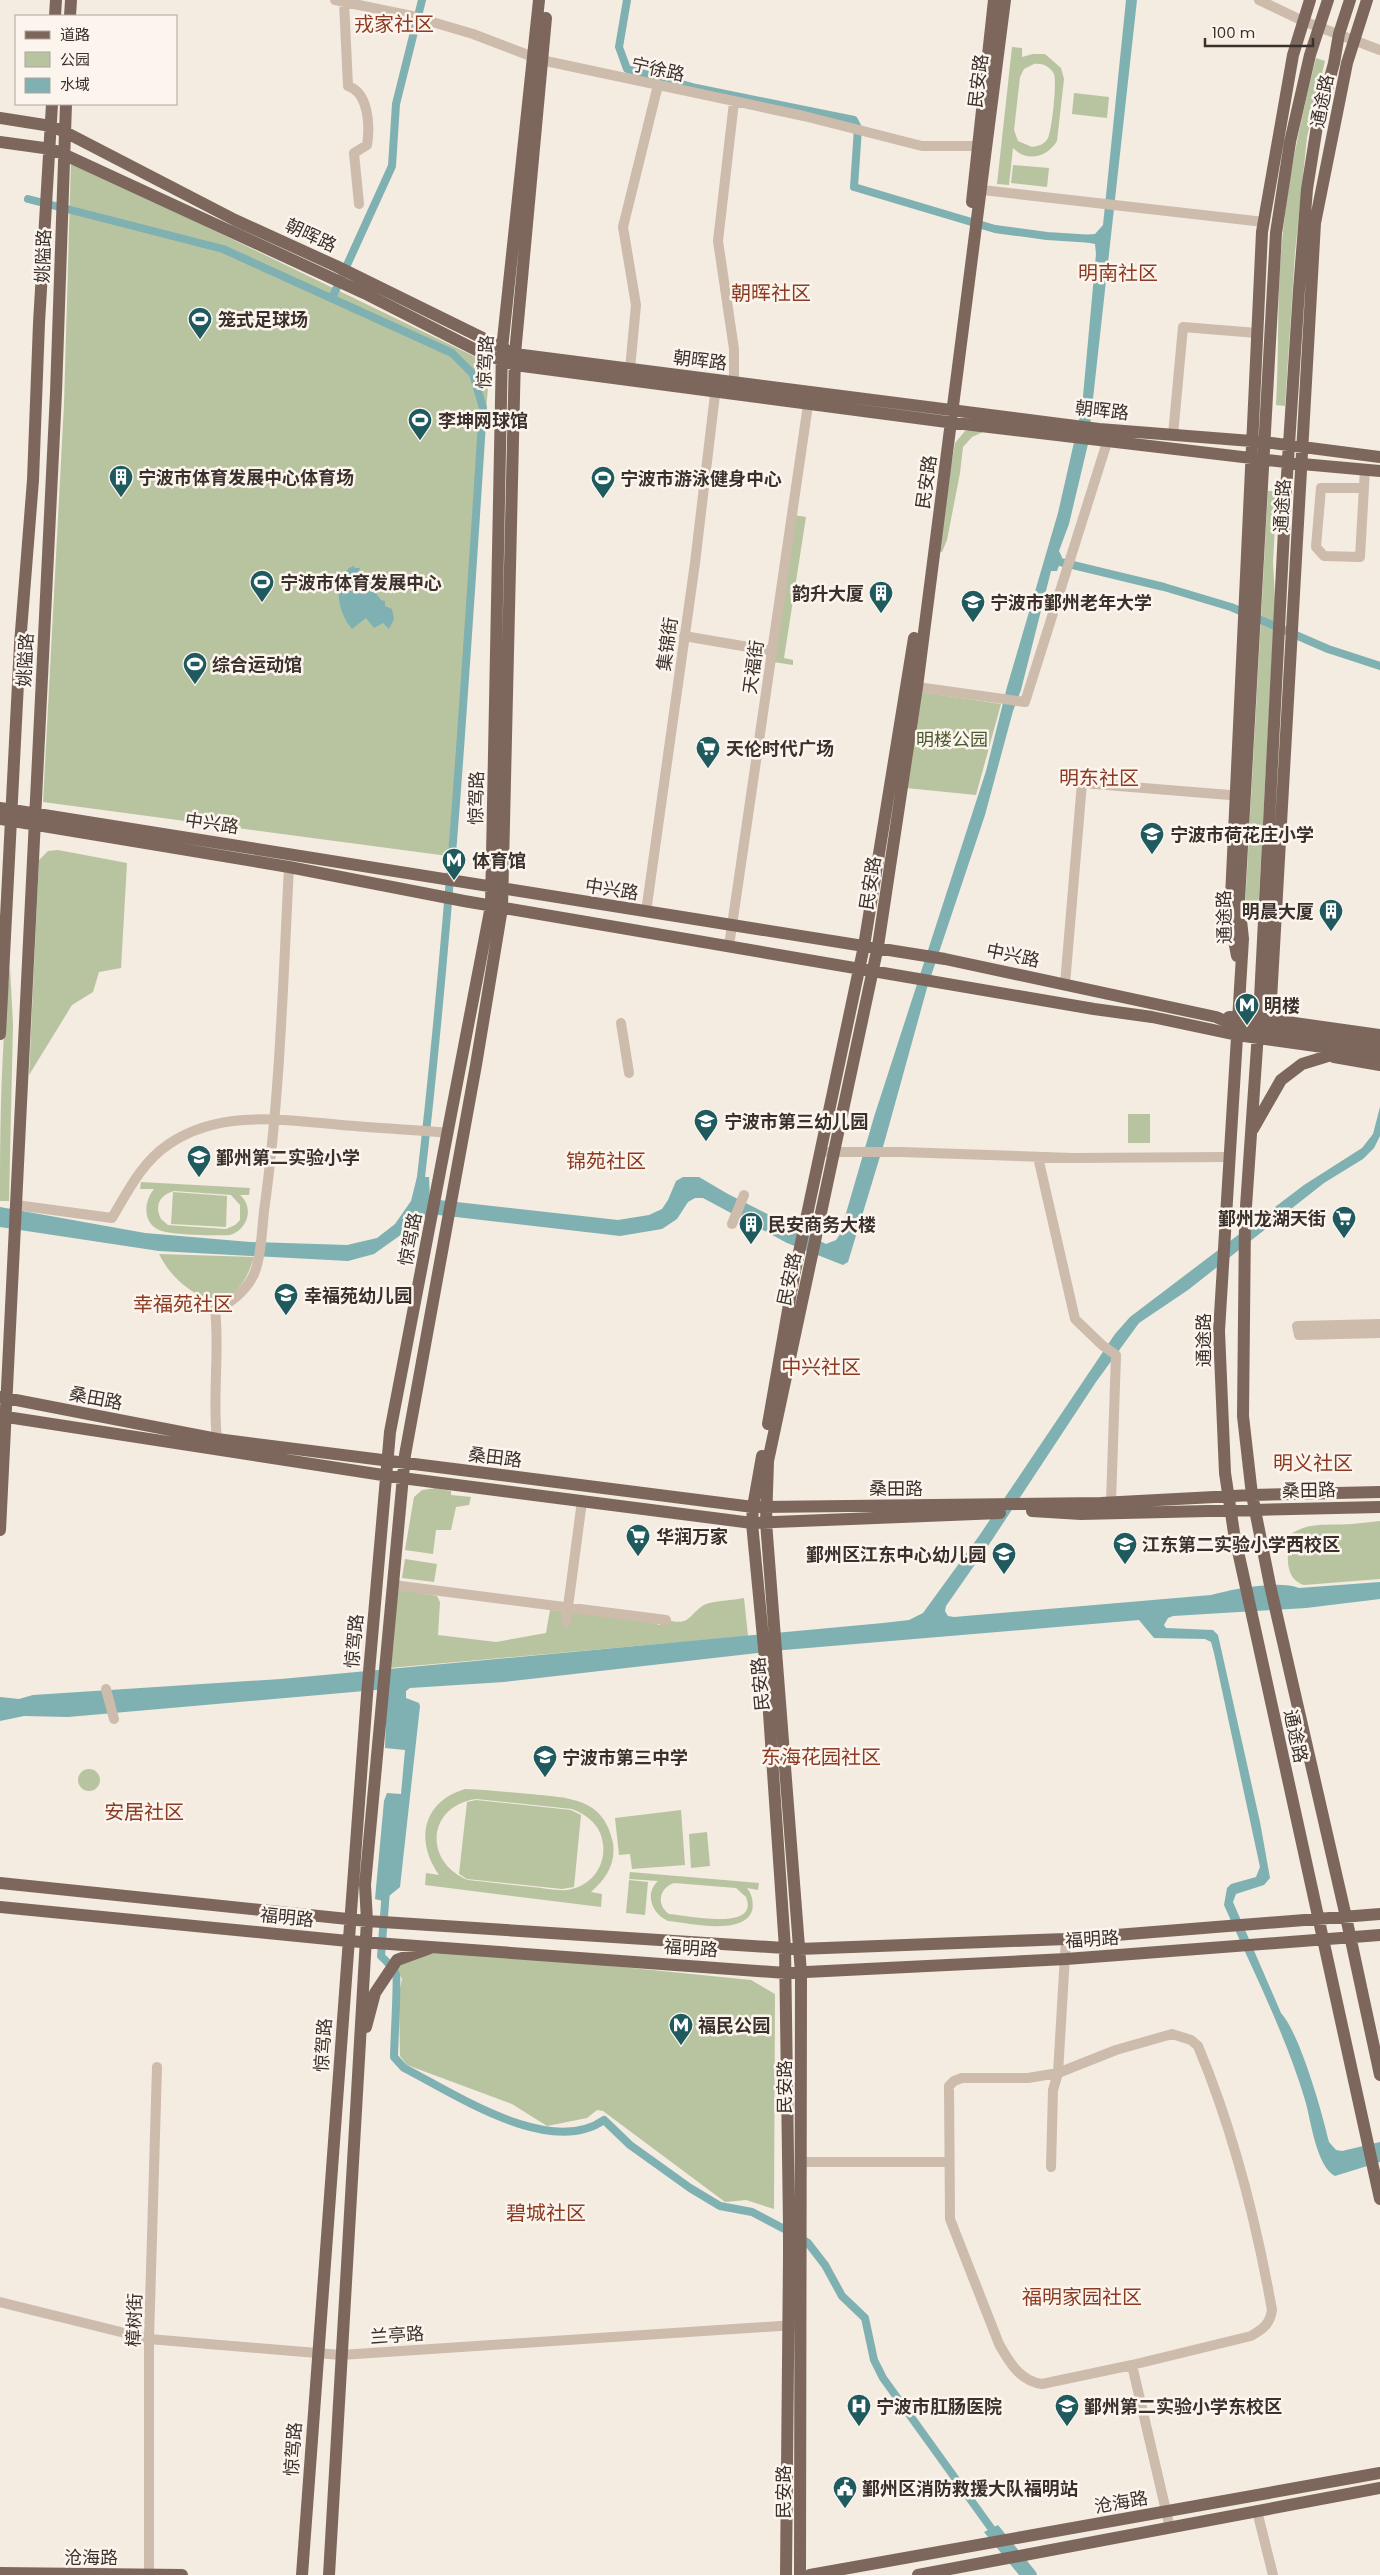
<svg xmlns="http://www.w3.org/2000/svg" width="1380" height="2575" viewBox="0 0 1380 2575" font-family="Poppins,'Noto Sans SC',sans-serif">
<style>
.green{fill:#b8c4a0;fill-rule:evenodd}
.water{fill:#7fb0b2}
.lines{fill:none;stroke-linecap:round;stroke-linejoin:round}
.canal{stroke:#7fb0b2;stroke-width:8}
.minor{stroke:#cdbbac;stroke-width:10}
.major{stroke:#7d675c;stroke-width:12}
.major-bridge{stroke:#7d675c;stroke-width:12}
.labels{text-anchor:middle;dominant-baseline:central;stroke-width:5;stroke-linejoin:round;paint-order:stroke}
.street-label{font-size:18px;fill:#3b302b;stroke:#fbf5ee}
.poi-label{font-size:18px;font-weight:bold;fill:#3b302b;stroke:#fbf5ee;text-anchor:start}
.park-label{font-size:18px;fill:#4a5a2e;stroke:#fbf5ee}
.quarter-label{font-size:20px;fill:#8c3b22;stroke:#fbf5ee}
</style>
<rect width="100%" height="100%" fill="#f4ebe1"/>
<path class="green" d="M1012,47L1022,48V57L1033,54H1045L1061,68L1064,79L1057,141C1047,157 1028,163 1013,148L1009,185L997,184ZM1034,64C1042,63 1050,66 1054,74C1057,82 1052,130 1048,138C1045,144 1039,146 1032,147L1018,141L1014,130L1020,77L1024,69Z
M1316,58L1325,61L1307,137L1295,253L1285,406L1276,405C1279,354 1277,304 1281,253C1286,187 1300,122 1316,58Z
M1074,93L1109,97L1107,118L1072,114Z
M71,161L490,364L448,856L43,802L64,404Z
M1013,165L1049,168L1047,187L1011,183Z
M981,428L983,432L972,437L963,447L960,473L947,540L942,552L937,551L955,443L965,431Z
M1268,491H1277L1273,562L1275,600L1258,915L1250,918L1246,915L1245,907Z
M794,515L806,517L784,658L793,660V665L773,662Z
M920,692L1001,704L976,795L906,788Z
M58,850L127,863L121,968L99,972L93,992L72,1005L29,1075L39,860L48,851Z
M10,967L13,1024L9,1201H0C0,1123 1,1045 10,967Z
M1128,1114H1150V1143H1128Z
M141,1182L250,1188L249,1195H240C255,1208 247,1230 230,1235C217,1236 170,1235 159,1230C142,1222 144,1201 154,1189H140ZM174,1191L231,1195L240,1205V1220L235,1225L226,1229L168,1225L161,1219C154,1205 160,1195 174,1191Z
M173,1192L227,1196L226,1227L171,1224Z
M159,1254L254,1257C244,1291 223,1314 189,1289C176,1280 166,1268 159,1254Z
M436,1488L451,1491V1495L471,1497L469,1505L456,1507L451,1530H436L433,1554L405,1550L414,1497L422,1490Z
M1380,1521V1579L1304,1585C1283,1579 1287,1551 1291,1534C1310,1521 1330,1526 1352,1524C1362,1523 1371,1522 1380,1521Z
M405,1559L437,1564L434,1582L402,1578Z
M400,1589L437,1596L440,1602L438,1635L496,1642L546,1633L550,1610L650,1621L659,1625L666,1620C691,1626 687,1616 704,1605C711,1601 735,1600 744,1598L748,1636L389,1668L394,1597Z
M78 1780a11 11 0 1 1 22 0a11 11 0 1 1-22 0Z
M465,1789C486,1790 508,1792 530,1794C568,1798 604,1797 613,1843C616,1864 606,1879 591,1892L602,1894L601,1907L425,1885L426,1873L439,1875C415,1841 422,1802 465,1789ZM476,1799L572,1809C588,1815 601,1826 603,1844C606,1867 590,1887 567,1890C556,1891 544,1888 532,1887C511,1885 489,1882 468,1880C423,1862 427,1806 476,1799Z
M476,1800L571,1810L581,1815L574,1887L562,1889L467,1879L459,1874L467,1802Z
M681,1810L685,1865L632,1869L630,1854L619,1855L615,1818Z
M707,1832L710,1866L691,1868L689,1834Z
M630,1872L759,1883L758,1890L747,1888C752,1894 754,1903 752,1911C743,1936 689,1923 668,1921C652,1914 644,1894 658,1881L629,1879ZM674,1883L736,1888L746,1897C760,1932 686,1915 669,1914C656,1905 659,1888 674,1883Z
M629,1880L648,1882L645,1915L626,1913Z
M435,1948L751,1980L775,1994L774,2209L746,2200L725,2202L603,2111L597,2110L587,2118L547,2126L512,2104L407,2065L400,2056L399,1994L402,1979L394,1966Z"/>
<path class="water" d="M1126,0H1137L1088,444L1069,524L1059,551L1062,557L1057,571H1051L1021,690L1013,711L985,815L927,988L885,1140L848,1262L843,1265L787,1243L703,1198H695L688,1202L677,1219L662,1229L620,1236L430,1214L374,1254L348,1261L159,1251L0,1227V1207L145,1233L250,1242L347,1245L377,1238L395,1224L411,1201L417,1177H429L430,1199L618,1220L649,1215L662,1209L668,1200L676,1181L683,1177H699L728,1194L826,1244L836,1240L840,1234L874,1117L986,771L1007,687L1058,513L1082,407L1096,254L1095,244L1085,242V235L1095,234L1103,225Z
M353,566L355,568H360L359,571L381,600L385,601V606L392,609L394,619L389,629L383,623L374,628L366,618L352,629C338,614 330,577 353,566Z
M1380,1107V1136L1374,1148L1363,1159L1324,1183L1188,1290L1139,1323L1096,1382L992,1540L946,1606L945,1611L948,1616L954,1617L1211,1595C1232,1589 1279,1580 1299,1588L1380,1582V1599L1306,1608L1173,1616L1168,1618L1164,1625L1166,1628L1213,1630L1218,1635L1260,1822L1270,1878L1264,1885L1236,1894L1233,1902L1281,2013C1300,2034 1322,2112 1329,2142L1336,2150L1342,2151L1380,2142V2162L1335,2176C1316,2166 1311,2120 1305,2100C1285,2033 1252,1969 1224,1905L1227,1888L1231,1884L1256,1877L1260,1867L1214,1653L1211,1642L1205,1639L1154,1638L1139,1620L784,1650L504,1682L410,1688L406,1691V1698L419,1703L420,1706L400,1887L383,1901L375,1899L384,1801L387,1793L401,1794L405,1750L385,1748L387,1689L68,1717L24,1716L0,1721V1697L19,1699L33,1695L281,1679L883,1623L909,1620L923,1613L979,1536L1115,1334L1130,1317L1304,1185L1362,1148L1373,1134Z
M998,2525L1036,2572L1037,2575H1019L984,2532Z"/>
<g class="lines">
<path class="canal" d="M627,0L619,47L627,69L696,88L854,120L858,128L854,187L995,229L1047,236L1094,239
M28,199L223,249L452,353L473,374L483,408C466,668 450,928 420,1186
M332,298L392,166L396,104L422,0
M1052,560L1164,587L1231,607L1328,649L1380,666
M386,1890L381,1956C386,1961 393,1967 396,1974C398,1978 394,2046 394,2057L404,2068C455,2094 550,2158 604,2120L630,2145L690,2188L720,2206L752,2212L790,2232
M800,2238L808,2243L825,2265L842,2296L865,2318L874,2360L883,2378L996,2535"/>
<path class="minor" d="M335,0L412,16L473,34L541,60L804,116L922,146H978
M1259,0L1303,21L1380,50
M344,2L348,86C369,93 370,126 367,145L354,153L359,204
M734,102L718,241L734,349V383
M982,190L1264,222
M630,369L636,305L623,227L658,85
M1173,435L1183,327L1257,333
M1364,488H1321L1316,547L1324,556L1360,557L1365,469
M684,636L772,651
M917,687L1025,702L1109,436
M646,912L695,563L716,386
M729,946L809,398
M1065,984L1082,783L1242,796
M621,1023L629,1073
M827,1152H901L1072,1158L1228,1157
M1038,1157L1075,1319L1102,1345L1116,1355L1111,1502
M16,1205L112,1218C128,1191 142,1162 169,1144C220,1109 285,1120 342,1125C378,1128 413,1130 448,1133
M732,1224L744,1195
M1380,1324L1297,1326L1299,1335L1380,1333
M217,1439C212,1396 220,1352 215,1309C229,1305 245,1291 252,1278C261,1263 262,1229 264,1211C280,1097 283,982 289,867
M393,1585L666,1620
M566,1622L582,1501
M106,1689L114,1719
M1066,1939L1058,2073L1028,2078H962L954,2081L949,2086L950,2219L999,2344C1009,2362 1020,2381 1042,2384L1132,2365L1170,2528
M802,2162H949
M1051,2167L1053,2090L1058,2073L1116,2050L1172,2034L1191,2040L1198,2046C1233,2130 1256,2220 1272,2310C1270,2324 1263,2329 1251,2336L1132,2365
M0,2302L149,2339L341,2355L795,2325
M1257,2511L1273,2575
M149,2575V2339L157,2067"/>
<path class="major" d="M1328,0L1310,55L1290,142L1276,233L1239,901L1243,939L1219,1331L1225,1473L1234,1533L1380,2199
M1350,0L1339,34L1334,63L1317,126L1307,189L1299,290L1286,491L1259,1018L1245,1221L1243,1416L1252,1495L1270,1585L1346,1917L1380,2075
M55,16L56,0
M70,16L71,0
M0,118L51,126L65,132L235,220L336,266L515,354L1099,429L1264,442L1380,457
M0,142L51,149L63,154L364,293L482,353L515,365L947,422L1302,464L1380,471
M972,202L994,0
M0,808L945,959L1216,1017L1237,1026L1380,1046
M0,819L289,867L464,901L1094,1009L1152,1017L1237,1035L1380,1055
M1237,956L1230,919L1262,232L1293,55L1310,0
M1259,1014L1271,1000L1315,223L1347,63L1367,0
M1229,1017L1259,1018L1380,1035
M0,1034L20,644L33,480L39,323L52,104
M1334,1057L1380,1065
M1253,1129L1281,1080L1302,1064L1328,1056
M0,1397L217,1439L753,1507L1101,1503L1252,1495L1380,1492
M0,1416L402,1478L752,1523L1000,1513
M768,1424L794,1276L864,946L914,638
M762,1456L753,1507L752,1523L766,1669L785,1948L789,2224
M1032,1511L1081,1514L1380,1507
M0,1530L56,393L66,104
M0,1883L367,1921L799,1949L1066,1939L1380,1914
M0,1907L348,1941L786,1973L1066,1959L1380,1935
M366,2027L375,1993L397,1960L430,1948
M0,2573L182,2575
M302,2575L367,1695L390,1432L491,906L502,349L539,0
M329,2575L367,1921L365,1885L405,1455L476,1065L502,908L515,354L546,18
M786,2575L789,2257
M800,2575L801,1973L766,1522L768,1461L878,946L917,687L1005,0
M810,2575L1380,2473
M918,2575L1380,2488"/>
<path class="major-bridge" d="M789,2257V2224"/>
</g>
<defs>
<symbol id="stadium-pin" viewBox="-11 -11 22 30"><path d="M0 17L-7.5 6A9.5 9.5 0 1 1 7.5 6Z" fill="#1f5a5e" stroke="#fbf5ee"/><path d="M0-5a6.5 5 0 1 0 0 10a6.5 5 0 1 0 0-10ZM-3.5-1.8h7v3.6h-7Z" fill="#fff"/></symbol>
<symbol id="building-pin" viewBox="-11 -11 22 30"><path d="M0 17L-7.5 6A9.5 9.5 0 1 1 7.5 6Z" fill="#1f5a5e" stroke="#fbf5ee"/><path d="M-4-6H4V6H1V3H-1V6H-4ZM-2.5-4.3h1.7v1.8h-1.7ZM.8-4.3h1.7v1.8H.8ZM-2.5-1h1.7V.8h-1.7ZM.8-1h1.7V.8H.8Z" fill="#fff"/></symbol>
<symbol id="university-pin" viewBox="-11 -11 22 30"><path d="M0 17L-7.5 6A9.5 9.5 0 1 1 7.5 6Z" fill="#1f5a5e" stroke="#fbf5ee"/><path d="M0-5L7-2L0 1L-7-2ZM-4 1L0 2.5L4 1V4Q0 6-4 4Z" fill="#fff"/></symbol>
<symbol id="supermarket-pin" viewBox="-11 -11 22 30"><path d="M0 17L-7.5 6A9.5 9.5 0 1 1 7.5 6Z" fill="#1f5a5e" stroke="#fbf5ee"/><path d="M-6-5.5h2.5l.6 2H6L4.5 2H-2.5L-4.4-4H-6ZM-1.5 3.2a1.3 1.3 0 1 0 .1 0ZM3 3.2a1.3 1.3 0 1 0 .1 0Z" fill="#fff"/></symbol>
<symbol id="school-pin" viewBox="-11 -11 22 30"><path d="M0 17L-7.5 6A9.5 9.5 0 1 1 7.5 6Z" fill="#1f5a5e" stroke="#fbf5ee"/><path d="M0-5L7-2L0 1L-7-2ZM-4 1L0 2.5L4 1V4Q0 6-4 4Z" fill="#fff"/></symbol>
<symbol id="metro-pin" viewBox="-11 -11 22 30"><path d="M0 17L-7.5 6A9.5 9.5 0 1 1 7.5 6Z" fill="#1f5a5e" stroke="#fbf5ee"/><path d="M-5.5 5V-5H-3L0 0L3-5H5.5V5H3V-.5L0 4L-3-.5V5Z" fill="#fff"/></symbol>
<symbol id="hospital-pin" viewBox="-11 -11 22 30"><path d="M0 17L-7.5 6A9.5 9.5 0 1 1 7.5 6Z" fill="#1f5a5e" stroke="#fbf5ee"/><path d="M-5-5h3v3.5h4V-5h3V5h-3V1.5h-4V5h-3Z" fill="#fff"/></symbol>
<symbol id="civic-pin" viewBox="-11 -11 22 30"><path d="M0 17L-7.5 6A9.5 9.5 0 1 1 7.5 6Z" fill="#1f5a5e" stroke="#fbf5ee"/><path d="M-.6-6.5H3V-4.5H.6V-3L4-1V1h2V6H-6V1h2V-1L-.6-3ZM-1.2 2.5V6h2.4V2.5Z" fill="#fff"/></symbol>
</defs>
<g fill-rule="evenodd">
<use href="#stadium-pin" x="186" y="305" width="28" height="38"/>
<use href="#stadium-pin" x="406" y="406" width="28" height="38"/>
<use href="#building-pin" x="107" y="463" width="28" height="38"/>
<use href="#stadium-pin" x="589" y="464" width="28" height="38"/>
<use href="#stadium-pin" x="248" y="568" width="28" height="38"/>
<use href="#building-pin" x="867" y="579" width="28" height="38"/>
<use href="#university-pin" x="959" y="588" width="28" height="38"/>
<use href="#stadium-pin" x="181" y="650" width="28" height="38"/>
<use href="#supermarket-pin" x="694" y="734" width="28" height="38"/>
<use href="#school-pin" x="1138" y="820" width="28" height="38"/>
<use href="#metro-pin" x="440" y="846" width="28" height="38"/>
<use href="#building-pin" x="1317" y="897" width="28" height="38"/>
<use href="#metro-pin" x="1233" y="991" width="28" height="38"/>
<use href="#school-pin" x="692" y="1107" width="28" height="38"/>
<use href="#school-pin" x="185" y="1143" width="28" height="38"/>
<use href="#supermarket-pin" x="1330" y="1204" width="28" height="38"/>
<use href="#building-pin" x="737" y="1210" width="28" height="38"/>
<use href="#school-pin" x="272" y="1281" width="28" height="38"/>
<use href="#supermarket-pin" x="624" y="1522" width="28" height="38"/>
<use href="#school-pin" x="1111" y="1530" width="28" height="38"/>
<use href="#school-pin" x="990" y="1540" width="28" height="38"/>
<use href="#school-pin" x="531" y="1743" width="28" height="38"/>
<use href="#metro-pin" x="667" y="2011" width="28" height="38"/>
<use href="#hospital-pin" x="845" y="2392" width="28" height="38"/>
<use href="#school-pin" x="1053" y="2392" width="28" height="38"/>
<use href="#civic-pin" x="831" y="2474" width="28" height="38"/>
</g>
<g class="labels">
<g class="street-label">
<text transform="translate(658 69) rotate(12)">宁徐路</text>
<text transform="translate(978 81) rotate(-83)">民安路</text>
<text transform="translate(1322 101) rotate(-79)">通途路</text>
<text transform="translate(311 235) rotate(25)">朝晖路</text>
<text transform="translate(43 256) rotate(-88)">姚隘路</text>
<text transform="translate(700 360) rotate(7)">朝晖路</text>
<text transform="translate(485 362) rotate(-87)">惊驾路</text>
<text transform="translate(1102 410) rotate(6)">朝晖路</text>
<text transform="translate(926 482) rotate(-82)">民安路</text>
<text transform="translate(1282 506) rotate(-87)">通途路</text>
<text transform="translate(667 644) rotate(-82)">集锦街</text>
<text transform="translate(25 660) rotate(-87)">姚隘路</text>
<text transform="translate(753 667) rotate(-82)">天福街</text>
<text transform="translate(476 798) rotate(-89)">惊驾路</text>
<text transform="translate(212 823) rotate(8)">中兴路</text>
<text transform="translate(870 883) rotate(-81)">民安路</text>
<text transform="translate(612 889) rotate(9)">中兴路</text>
<text transform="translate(1224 917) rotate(-91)">通途路</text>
<text transform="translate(1013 955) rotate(12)">中兴路</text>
<text transform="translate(410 1239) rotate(-79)">惊驾路</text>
<text transform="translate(789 1279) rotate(-78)">民安路</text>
<text transform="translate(1203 1340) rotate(-90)">通途路</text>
<text transform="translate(96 1398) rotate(11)">桑田路</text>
<text transform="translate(495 1457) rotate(7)">桑田路</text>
<text x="896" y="1488">桑田路</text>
<text transform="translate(1309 1490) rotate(-1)">桑田路</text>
<text transform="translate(354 1641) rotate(-85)">惊驾路</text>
<text transform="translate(760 1684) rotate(-95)">民安路</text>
<text transform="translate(1296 1736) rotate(78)">通途路</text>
<text transform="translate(287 1917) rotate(6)">福明路</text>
<text transform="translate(1092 1939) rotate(-4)">福明路</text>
<text transform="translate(691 1948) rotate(4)">福明路</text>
<text transform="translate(323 2045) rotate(-86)">惊驾路</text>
<text transform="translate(784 2087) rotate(-90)">民安路</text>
<text transform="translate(134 2320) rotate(-88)">樟树街</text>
<text transform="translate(397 2335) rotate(-4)">兰亭路</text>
<text transform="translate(293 2449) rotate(-86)">惊驾路</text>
<text transform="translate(783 2492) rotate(-90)">民安路</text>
<text transform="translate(1121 2502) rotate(-10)">沧海路</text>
<text x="91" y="2557">沧海路</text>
</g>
<g class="poi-label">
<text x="218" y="319">笼式足球场</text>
<text x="438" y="420">李坤网球馆</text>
<text x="138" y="477">宁波市体育发展中心体育场</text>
<text x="620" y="478">宁波市游泳健身中心</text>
<text x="280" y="582">宁波市体育发展中心</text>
<text x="864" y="593" text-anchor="end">韵升大厦</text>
<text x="990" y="602">宁波市鄞州老年大学</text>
<text x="212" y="664">综合运动馆</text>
<text x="726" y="748">天伦时代广场</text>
<text x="1170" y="834">宁波市荷花庄小学</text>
<text x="472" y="860">体育馆</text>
<text x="1314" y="911" text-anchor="end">明晨大厦</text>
<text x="1264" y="1005">明楼</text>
<text x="724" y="1121">宁波市第三幼儿园</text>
<text x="216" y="1157">鄞州第二实验小学</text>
<text x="1326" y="1218" text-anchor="end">鄞州龙湖天街</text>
<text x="768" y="1224">民安商务大楼</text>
<text x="304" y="1295">幸福苑幼儿园</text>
<text x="656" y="1536">华润万家</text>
<text x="1142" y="1544">江东第二实验小学西校区</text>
<text x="986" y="1554" text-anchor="end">鄞州区江东中心幼儿园</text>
<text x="562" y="1757">宁波市第三中学</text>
<text x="698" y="2025">福民公园</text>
<text x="876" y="2406">宁波市肛肠医院</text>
<text x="1084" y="2406">鄞州第二实验小学东校区</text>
<text x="862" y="2488">鄞州区消防救援大队福明站</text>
</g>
<g class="park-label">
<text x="952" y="739">明楼公园</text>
</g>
<g class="quarter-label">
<text x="394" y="24">戎家社区</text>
<text x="1118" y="273">明南社区</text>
<text x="771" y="293">朝晖社区</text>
<text x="1099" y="778">明东社区</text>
<text x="606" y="1161">锦苑社区</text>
<text x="183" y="1304">幸福苑社区</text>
<text x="821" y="1367">中兴社区</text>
<text x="1313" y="1463">明义社区</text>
<text x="821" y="1757">东海花园社区</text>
<text x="144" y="1812">安居社区</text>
<text x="546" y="2213">碧城社区</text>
<text x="1082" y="2297">福明家园社区</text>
</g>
</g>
<rect x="15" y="15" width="162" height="90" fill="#fbf5ee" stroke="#aea6a0"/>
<rect x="25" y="31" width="25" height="8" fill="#7d675c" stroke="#aea6a0"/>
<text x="60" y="40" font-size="15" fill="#3b302b">道路</text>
<rect x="25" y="52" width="25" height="15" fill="#b8c4a0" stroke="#aea6a0"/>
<text x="60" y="65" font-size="15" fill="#3b302b">公园</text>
<rect x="25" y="78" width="25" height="15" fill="#7fb0b2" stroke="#aea6a0"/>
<text x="60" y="90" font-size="15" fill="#3b302b">水域</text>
<path d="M1205 38v8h108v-8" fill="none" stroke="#3b302b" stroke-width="2.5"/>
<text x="1212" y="38" font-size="15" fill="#3b302b" stroke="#fbf5ee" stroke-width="4" paint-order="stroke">100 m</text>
</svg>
